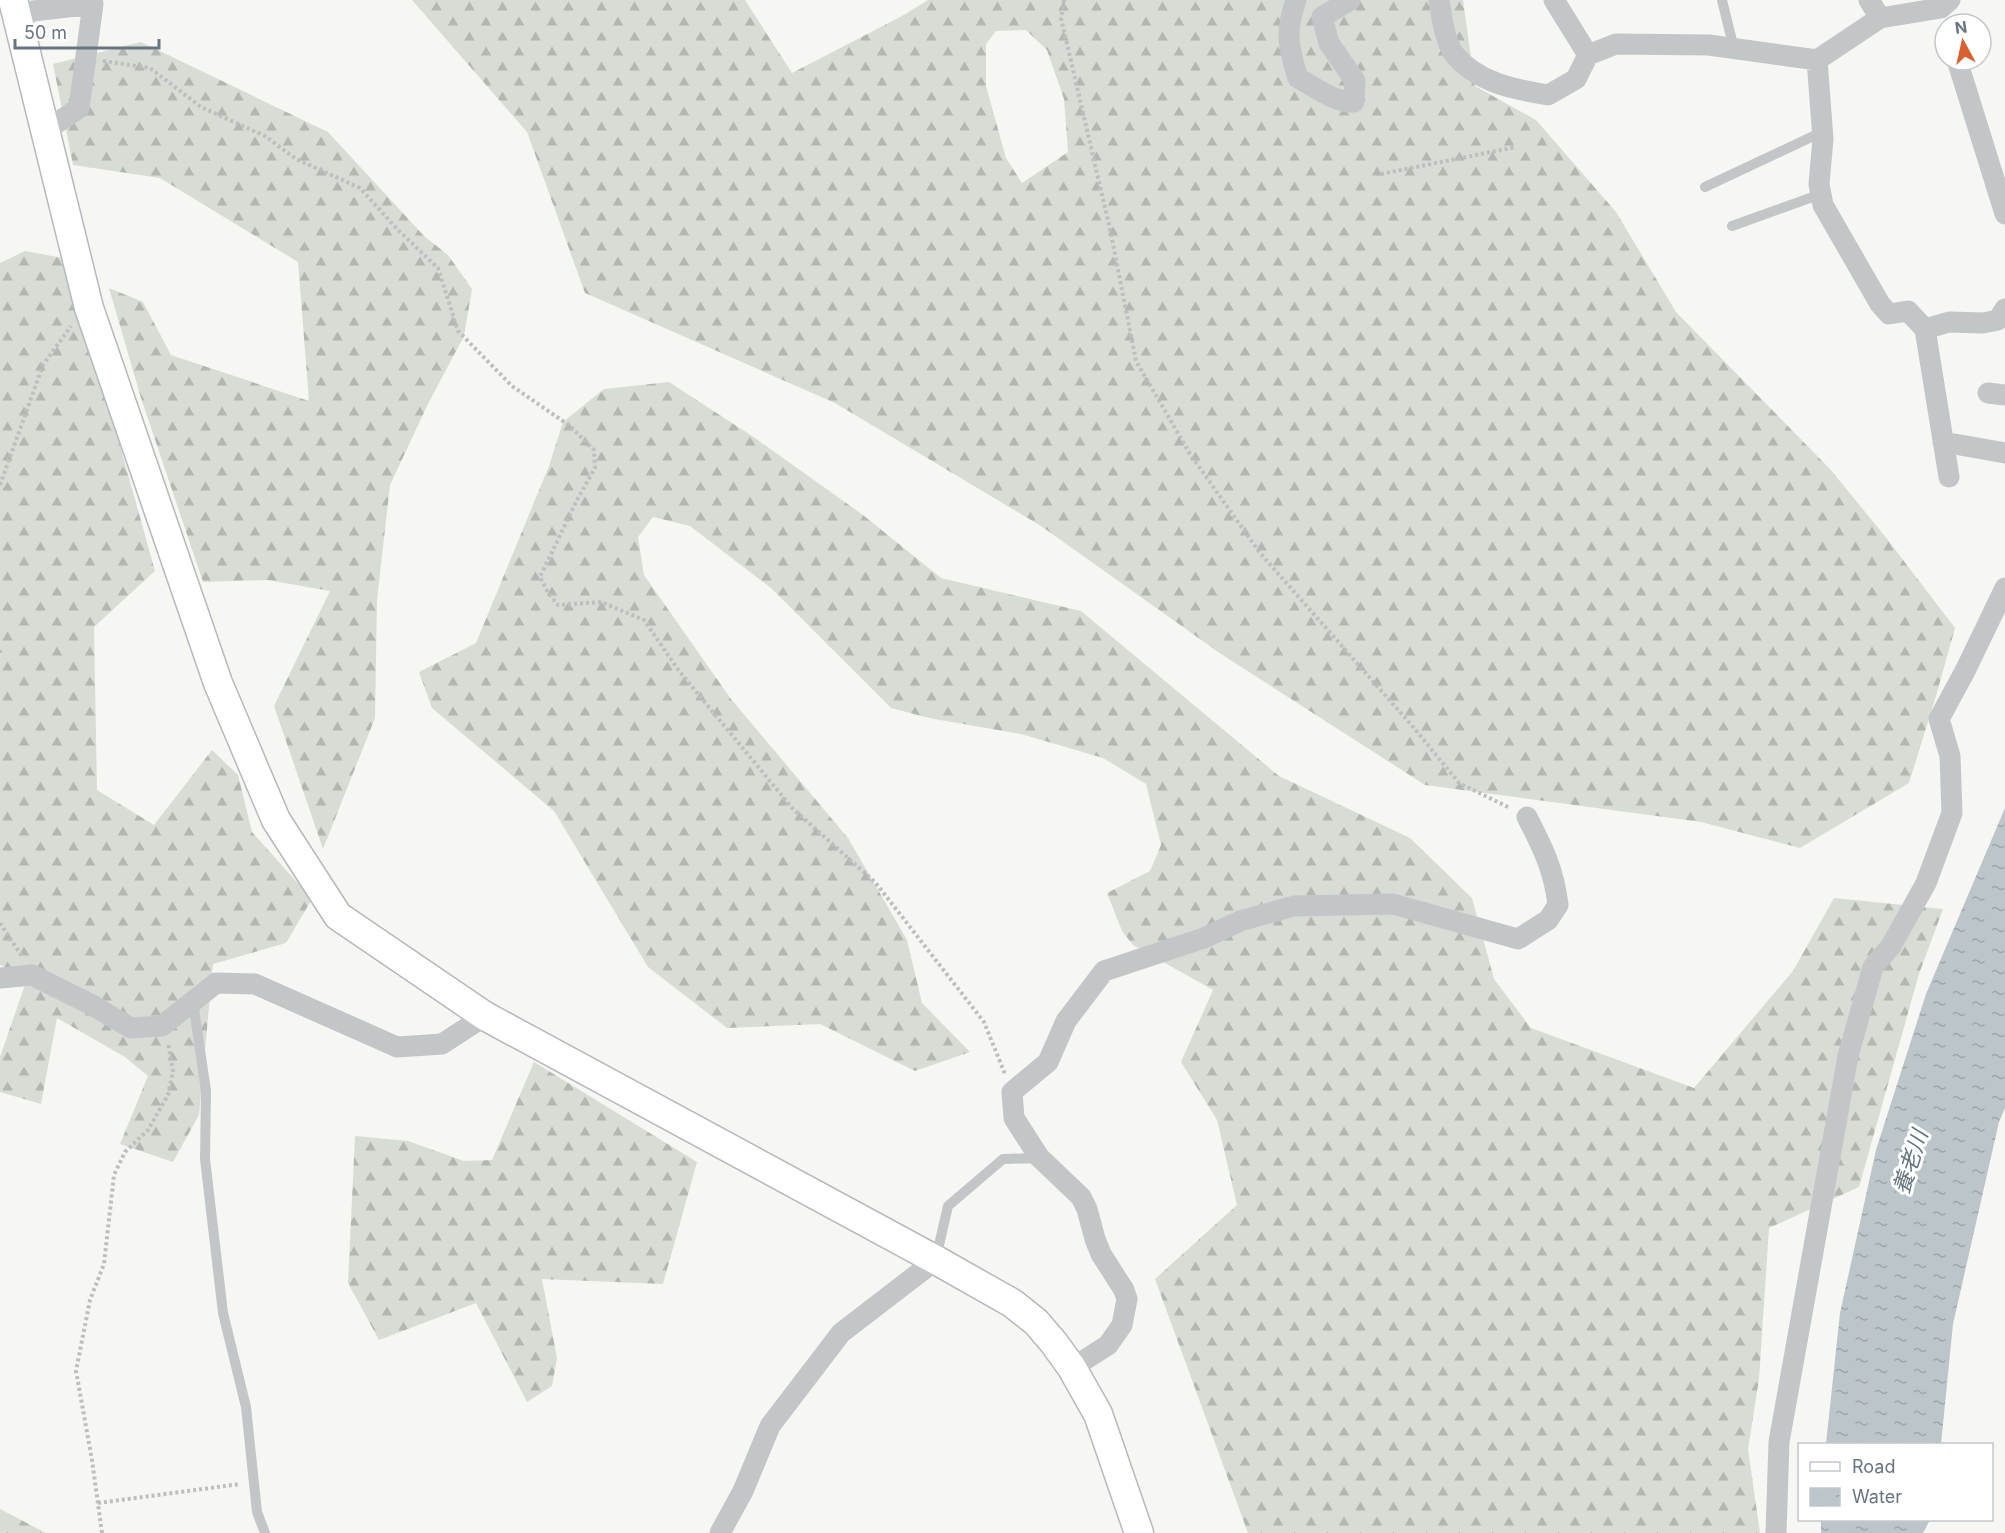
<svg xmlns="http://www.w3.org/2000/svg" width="2005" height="1533" viewBox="0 0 2005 1533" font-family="Inter,'Noto Sans JP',sans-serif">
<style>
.forest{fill:url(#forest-firs);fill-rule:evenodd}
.water{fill:url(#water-ripples)}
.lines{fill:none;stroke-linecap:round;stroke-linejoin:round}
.secondary-casing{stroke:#b5b9bd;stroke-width:31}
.path{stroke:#bcbec0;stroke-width:4;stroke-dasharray:3 3;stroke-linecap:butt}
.lane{stroke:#c2c6c9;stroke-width:10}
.street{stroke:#c2c6c9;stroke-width:21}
.secondary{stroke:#fff;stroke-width:28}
.labels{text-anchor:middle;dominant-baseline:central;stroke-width:6;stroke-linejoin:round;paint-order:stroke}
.water-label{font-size:22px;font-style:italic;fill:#63767f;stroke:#fff}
</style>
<defs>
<pattern id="forest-firs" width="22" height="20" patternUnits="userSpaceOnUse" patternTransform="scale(1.5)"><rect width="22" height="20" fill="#d7ddd4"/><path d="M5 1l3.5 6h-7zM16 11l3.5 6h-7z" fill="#b2b8b1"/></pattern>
<pattern id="water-ripples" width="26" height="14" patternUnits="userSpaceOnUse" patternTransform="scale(1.5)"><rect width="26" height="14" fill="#bcc5ca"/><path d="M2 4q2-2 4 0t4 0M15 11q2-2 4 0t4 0" fill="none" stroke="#9da5a9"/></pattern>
</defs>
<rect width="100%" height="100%" fill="#f6f6f3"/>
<path class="forest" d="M412,0H745L792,73L902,16L928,0H1463L1475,86L1536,120L1616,212L1676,312L1830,469L1884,535L1955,628L1936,696L1909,783L1800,848L1701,822L1425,785L1221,654L1041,526L835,403L585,293L527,132ZM1026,30L1047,50L1064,99L1068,152L1022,183L1006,158L986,86V44L996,31Z
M141,42L328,132L424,236L448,255L472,289L464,336L428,404L390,485L377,600L375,718L323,849L274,706L330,591L268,580L203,582L141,398L109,288L143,302L171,355L309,401L298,262L160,178L73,165L53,64Z
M25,251L68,259L155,571L94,627L97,790L154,825L212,750L238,775L252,832L312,899L286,943L213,964L199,1115L173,1162L120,1144L148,1076L125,1057L57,1018L41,1104L0,1092V1057L28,976L0,965V263Z
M669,382L755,438L863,515L941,578L1081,611L1279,776L1410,838L1472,898L1494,979L1531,1028L1694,1088L1793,971L1834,898L1943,909L1919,974L1859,1187L1769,1228L1759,1379L1748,1449L1760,1533H1248L1155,1279L1237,1205L1217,1120L1181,1062L1213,990L1133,945L1122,931L1107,893L1150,871L1161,845L1146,784L1103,758L1021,734L929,718L891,708L771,588L690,526L653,517L638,537L644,575L731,699L848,838L907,940L922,1003L970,1052L915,1071L820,1024L727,1028L648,967L554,811L432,708L419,672L476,643L549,466L563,422L604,389Z
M534,1062L697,1162L663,1284L542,1279L557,1358L552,1386L527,1402L476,1303L379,1340L348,1283L355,1136L408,1141L464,1161L492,1160Z
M0,1509L46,1533H0Z"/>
<path class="water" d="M2005,808V1108L1999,1122L1953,1324L1941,1444H1826L1840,1313L1876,1150L1926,994Z
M1821,1520H1930L1923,1533H1821Z"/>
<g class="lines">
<defs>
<path id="secondary" d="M13,0L89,308L218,683L276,820L338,916L485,1016L936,1260L1012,1303L1036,1322L1054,1343L1072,1368L1098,1414L1139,1533"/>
</defs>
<use href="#secondary" class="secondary-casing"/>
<path class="path" d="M1064,0L1061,18L1110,229L1136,361L1190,454L1260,553L1414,728L1459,783L1510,808
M103,61L150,68L201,107L265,136L296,159L360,188L398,230L438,268L458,331L512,386L570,426L594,450L595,468L578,498L540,577L548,593L558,605L601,602L644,620L679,671L793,809L875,882L984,1022L1005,1074
M1381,174L1516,147
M0,485L43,365L71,326
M0,650V655
M0,923L23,958
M98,1503L240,1484
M102,1533L92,1460L76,1371L90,1300L104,1264L114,1175L125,1152L148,1130L168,1095L173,1071L168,1043"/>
<path class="lane" d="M1722,0L1734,49
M1705,187L1822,132
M1732,226L1821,194
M193,1002L206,1091L205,1159L223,1313L246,1407L257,1512L265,1533
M936,1258L948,1206L1003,1159L1039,1158"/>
<path class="street" d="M1296,0C1285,31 1288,47 1298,78C1315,87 1335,103 1354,102L1355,81L1329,43L1322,17L1350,0
M1439,0C1441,14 1446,44 1454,54C1478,83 1513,89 1548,95L1576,79L1588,55L1616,44L1709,45L1817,60L1880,18L1941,8L1950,0
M1554,0L1588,55
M1869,0L1880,18
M16,13L93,4L79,108L45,131
M1817,60L1823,139L1819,184L1823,205L1880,304L1889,314L1908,311L1925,329L1949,322L1983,323L1998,320L2005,309
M1957,60L2005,214
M1925,329L1949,477
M1988,393L2005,395
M1943,442L2005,453
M0,978L32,975L92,1005L131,1028L162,1026L216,983L255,984L397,1047L442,1044L485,1016
M1072,1368L1108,1345L1122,1325L1127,1299L1124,1290L1101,1254L1095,1239L1087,1209L1081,1197L1039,1157L1014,1118L1012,1092L1048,1062L1066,1021L1104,971L1204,938L1240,921L1294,906L1393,904L1518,939L1548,920L1558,905C1554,870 1543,848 1527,817
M720,1533L743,1491L770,1426L841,1333L936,1260
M1776,1533L1779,1442L1848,1056L1873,967L1891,946L1926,883L1952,813L1950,756L1939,719L1965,671L2005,588"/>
<use href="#secondary" class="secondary"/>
</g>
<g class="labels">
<g class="water-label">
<text transform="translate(1910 1162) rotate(-72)">養老川</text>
</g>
</g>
<rect x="1798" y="1443" width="195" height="78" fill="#ffffff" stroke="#c2c8cd" stroke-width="1.5"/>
<rect x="1810" y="1462" width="30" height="9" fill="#ffffff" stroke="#c2c8cd" stroke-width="1.5"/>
<text x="1852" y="1473" font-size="18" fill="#677583">Road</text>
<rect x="1810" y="1488" width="30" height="18" fill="url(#water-ripples)" stroke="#c2c8cd" stroke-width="1.5"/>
<text x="1852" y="1503" font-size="18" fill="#677583">Water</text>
<g transform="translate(1963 42) rotate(352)"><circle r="28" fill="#ffffff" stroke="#c2c8cd" stroke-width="1.5"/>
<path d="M0-4.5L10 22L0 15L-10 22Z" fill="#db602f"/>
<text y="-9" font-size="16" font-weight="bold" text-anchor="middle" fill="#677583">N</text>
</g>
<path d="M15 39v9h144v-9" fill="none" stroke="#677583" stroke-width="3"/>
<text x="24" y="39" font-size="18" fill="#677583" stroke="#ffffff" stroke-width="4.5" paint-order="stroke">50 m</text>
</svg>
